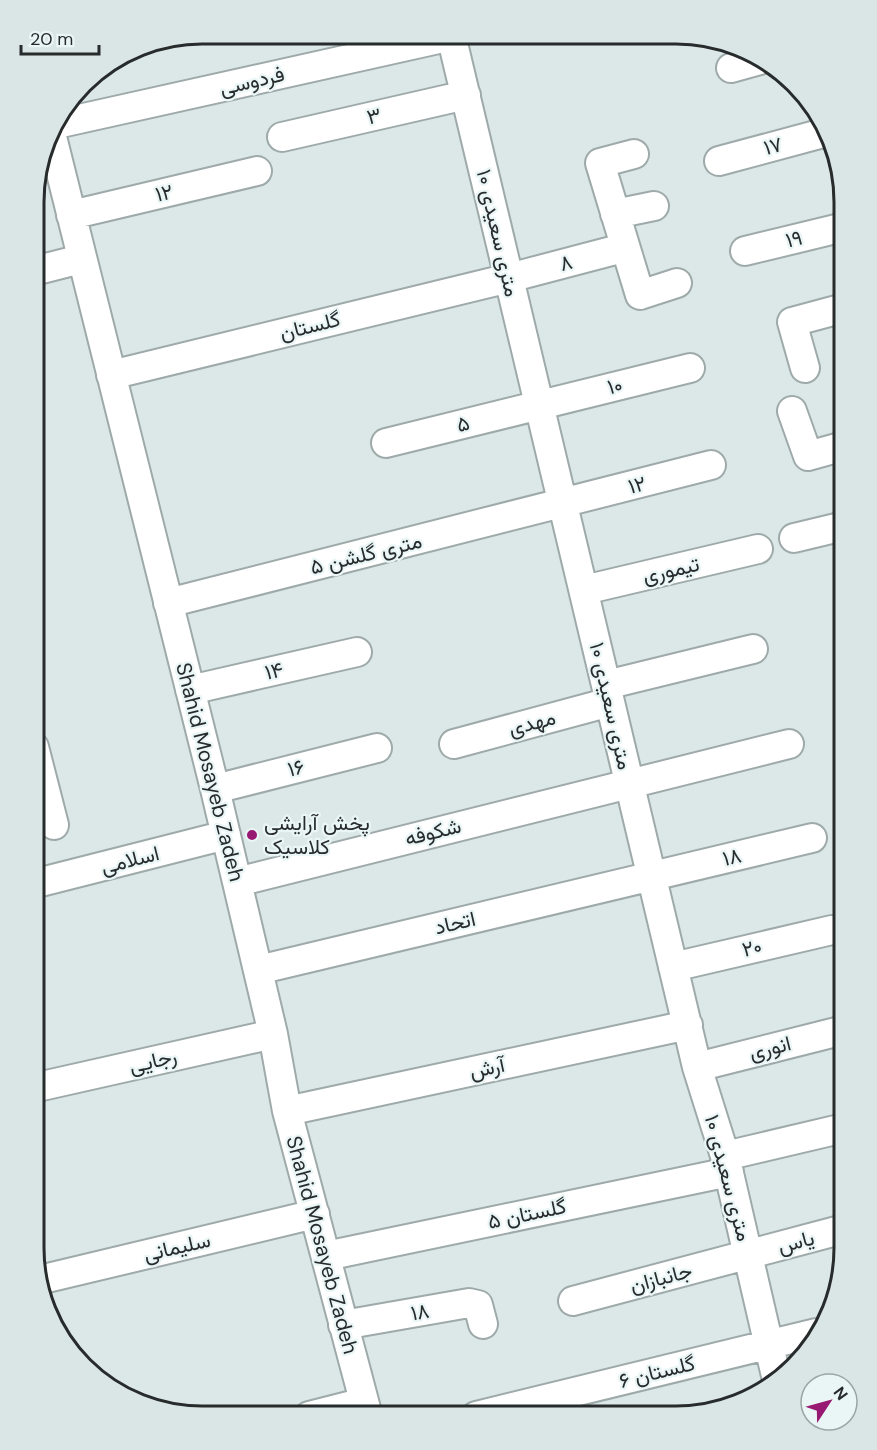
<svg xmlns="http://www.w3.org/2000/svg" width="877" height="1450" viewBox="0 0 877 1450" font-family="'DM Sans',Vazirmatn,sans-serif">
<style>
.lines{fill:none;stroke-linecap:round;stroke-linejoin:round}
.minor-casing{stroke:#9eaaa9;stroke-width:32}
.minor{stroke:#fff;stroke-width:28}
.poi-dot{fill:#971971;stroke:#e9f6f5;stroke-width:2}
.labels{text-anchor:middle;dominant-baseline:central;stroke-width:4.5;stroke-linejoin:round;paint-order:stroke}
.street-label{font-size:21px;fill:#272b2b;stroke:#e9f6f5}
.poi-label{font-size:21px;fill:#272b2b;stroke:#e9f6f5;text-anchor:start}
.rim{fill:none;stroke:#272b2b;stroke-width:3}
</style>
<rect width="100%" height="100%" fill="#dce8e8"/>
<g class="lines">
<defs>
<path id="minor" d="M451,35L697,1067L725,1156L776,1376
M731,68L760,60
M52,125L452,36
M50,129L215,789L273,1034L287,1111L368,1416
M282,137L466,95
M634,154L600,163L640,295L677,283
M719,161L827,132
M615,214L654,206
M71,215L257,171
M745,251L844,227
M34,271L81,259
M805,368L792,322L844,308
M111,375L509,278L623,248
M792,411L808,456L844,446
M386,443L690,368
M794,538L844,526
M584,590L758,549
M168,603L711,465
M606,685L753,649
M190,690L357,652
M454,744L610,702
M34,747L54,825
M215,789L377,748
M237,882L789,744
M33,884L226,835
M673,967L832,930
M258,970L812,838
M697,1067L844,1030
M33,1088L273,1034
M287,1111L688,1025
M725,1156L844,1128
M326,1256L729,1172
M39,1280L315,1214
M573,1301L844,1229
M343,1325L469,1303L478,1305L483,1324
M309,1416L364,1402
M476,1416L816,1333"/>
</defs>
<use href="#minor" class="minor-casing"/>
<use href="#minor" class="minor"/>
</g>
<circle class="poi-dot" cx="252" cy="835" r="6"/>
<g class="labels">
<g class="street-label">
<text transform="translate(252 81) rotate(-13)">فردوسی</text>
<text transform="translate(374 116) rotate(-13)">۳</text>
<text transform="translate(773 146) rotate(-15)">۱۷</text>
<text transform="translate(164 193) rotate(-13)">۱۲</text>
<text transform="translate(498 233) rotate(77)">۱۰ متری سعیدی</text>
<text transform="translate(794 239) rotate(-14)">۱۹</text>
<text transform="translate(566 263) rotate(-15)">۸</text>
<text transform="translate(310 326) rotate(-14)">گلستان</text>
<text transform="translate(615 386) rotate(-14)">۱۰</text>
<text transform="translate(463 424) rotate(-14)">۵</text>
<text transform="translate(637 485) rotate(-15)">۱۲</text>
<text transform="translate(366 554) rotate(-14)">۵ متری گلشن</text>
<text transform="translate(671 570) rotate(-13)">تیموری</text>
<text transform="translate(274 671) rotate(-13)">۱۴</text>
<text transform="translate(611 706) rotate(77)">۱۰ متری سعیدی</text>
<text transform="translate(532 723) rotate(-15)">مهدی</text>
<text transform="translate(296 768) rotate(-14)">۱۶</text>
<text transform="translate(210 772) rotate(76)">Shahid Mosayeb Zadeh</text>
<text transform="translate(433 832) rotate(-14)">شکوفه</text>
<text transform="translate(732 857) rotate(-13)">۱۸</text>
<text transform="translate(130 860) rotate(-14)">اسلامی</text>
<text transform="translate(455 923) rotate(-13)">اتحاد</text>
<text transform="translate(752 948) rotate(-13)">۲۰</text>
<text transform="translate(770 1048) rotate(-14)">انوری</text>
<text transform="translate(153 1061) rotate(-13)">رجایی</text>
<text transform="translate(487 1068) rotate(-12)">آرش</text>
<text transform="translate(728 1178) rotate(75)">۱۰ متری سعیدی</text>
<text transform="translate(527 1214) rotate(-12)">گلستان ۵</text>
<text transform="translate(796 1242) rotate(-15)">یاس</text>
<text transform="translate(322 1245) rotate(75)">Shahid Mosayeb Zadeh</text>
<text transform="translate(177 1247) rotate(-13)">سلیمانی</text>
<text transform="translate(661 1278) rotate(-15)">جانبازان</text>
<text transform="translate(420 1312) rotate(-10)">۱۸</text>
<text transform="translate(657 1372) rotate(-14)">گلستان ۶</text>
</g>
<g class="poi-label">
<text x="264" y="823">پخش آرایشی<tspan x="264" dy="24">کلاسیک</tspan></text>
</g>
</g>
<path d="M0 0H877V1450H0ZM202 44H676A158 158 0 0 1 834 202V1248A158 158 0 0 1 676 1406H202A158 158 0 0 1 44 1248V202A158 158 0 0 1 202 44Z" fill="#d9e6e5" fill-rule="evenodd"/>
<path class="rim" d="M202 44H676A158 158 0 0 1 834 202V1248A158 158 0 0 1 676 1406H202A158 158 0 0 1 44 1248V202A158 158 0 0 1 202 44Z"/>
<g transform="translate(829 1402) rotate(54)"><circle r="28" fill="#e9f6f5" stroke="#9ba5a4" stroke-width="1.5"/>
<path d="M0-4.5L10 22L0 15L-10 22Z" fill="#971971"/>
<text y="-9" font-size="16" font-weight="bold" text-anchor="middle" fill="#272b2b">N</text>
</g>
<path d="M21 45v9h78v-9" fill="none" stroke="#272b2b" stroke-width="3"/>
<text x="30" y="45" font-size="18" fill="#272b2b" stroke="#e9f6f5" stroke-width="4.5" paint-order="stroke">20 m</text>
</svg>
